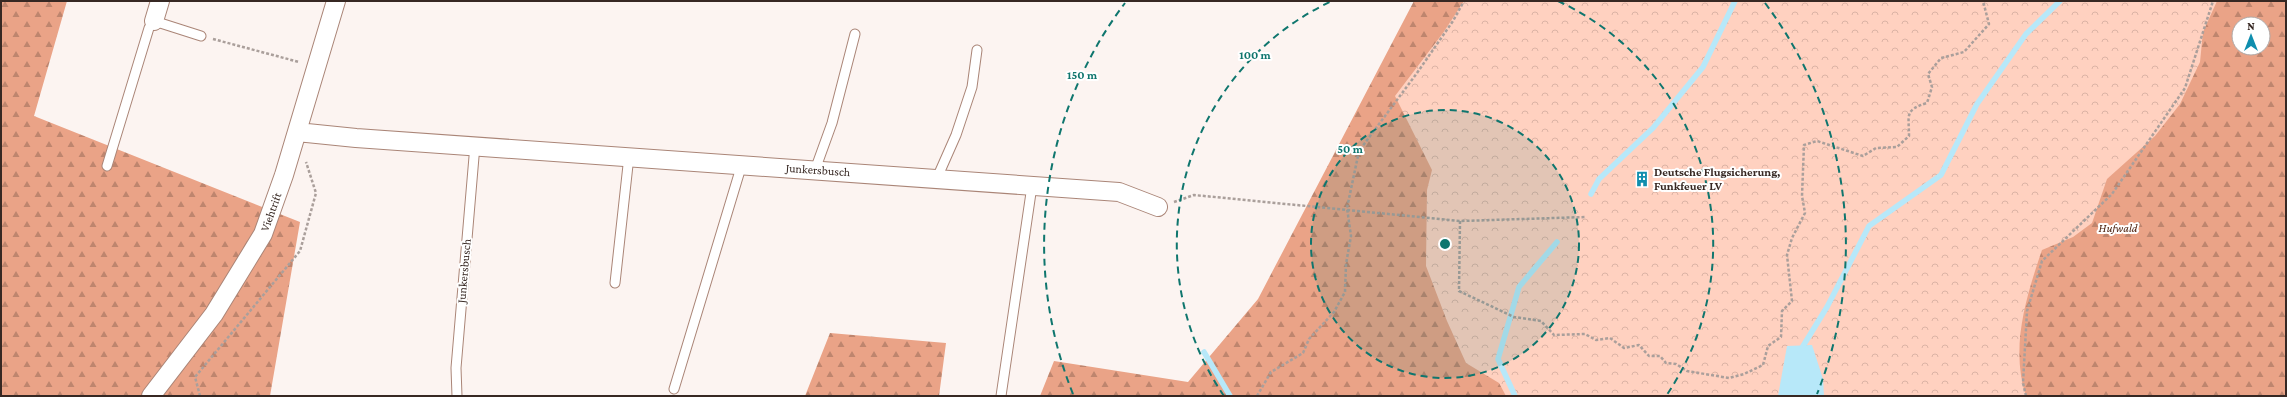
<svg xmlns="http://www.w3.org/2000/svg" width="2287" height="397" viewBox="0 0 2287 397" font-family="'Crimson Pro',serif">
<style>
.forest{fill:url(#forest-firs);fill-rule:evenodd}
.park{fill:url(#park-crowns)}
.water{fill:#b7e8f9}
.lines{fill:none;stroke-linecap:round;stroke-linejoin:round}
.stream{stroke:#b7e8f9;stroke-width:5.5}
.lane-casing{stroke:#aa8577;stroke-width:11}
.street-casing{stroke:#aa8577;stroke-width:20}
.path{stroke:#aa9f9b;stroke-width:2.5;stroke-dasharray:3 2;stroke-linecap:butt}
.lane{stroke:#fff;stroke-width:9}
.street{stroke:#fff;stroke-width:18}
.ring{fill:none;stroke:#0f766e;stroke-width:2;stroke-dasharray:7 5}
.labels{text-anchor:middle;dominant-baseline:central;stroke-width:4;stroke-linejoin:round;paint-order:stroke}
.street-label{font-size:12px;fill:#372823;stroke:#fff}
.poi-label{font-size:12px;font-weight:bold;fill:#372823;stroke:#fff;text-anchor:start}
.park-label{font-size:12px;font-style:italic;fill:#4d200d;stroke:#fff}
.centre{fill:#0f766e;stroke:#fff;stroke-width:2}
.ring-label{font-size:12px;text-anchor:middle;font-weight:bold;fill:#0f766e;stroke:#fff;stroke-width:4;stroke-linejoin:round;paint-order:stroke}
</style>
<defs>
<pattern id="forest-firs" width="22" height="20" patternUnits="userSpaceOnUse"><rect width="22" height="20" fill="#eaa387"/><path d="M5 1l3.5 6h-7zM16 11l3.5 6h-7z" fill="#be856e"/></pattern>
<pattern id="park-crowns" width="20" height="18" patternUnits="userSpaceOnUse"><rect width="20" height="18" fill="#ffd1c0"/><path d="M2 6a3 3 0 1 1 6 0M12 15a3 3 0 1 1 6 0" fill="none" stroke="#dbb3a5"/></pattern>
</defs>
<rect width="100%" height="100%" fill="#fcf4f1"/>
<path class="forest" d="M1,1H67L34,116L300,222L270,396H1Z
M1414,1H2286V396H1040L1054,361L1188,382L1258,299ZM2239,24H2263V48H2239Z
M830,333L946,343L939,396H805Z"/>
<path class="park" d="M1464,1H2217L2203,32L2200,62L2180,104L2155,136L2107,179L2092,223L2073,237L2042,250C2026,297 2010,348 2026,396H1506L1499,383L1466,363L1447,321L1426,266L1427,190L1432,170L1395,96L1443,33Z"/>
<path class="water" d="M1812,345L1823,379L1824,396H1778L1787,346Z"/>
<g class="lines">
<path class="stream" d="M1591,194L1599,179L1653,128L1703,67L1735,1
M1800,351L1827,307L1869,226L1941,175L1977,104L2026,34L2060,1
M1204,352L1230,396
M1515,396L1498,359L1519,287L1557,242"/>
<defs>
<path id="lane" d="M107,166L149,28L154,21L201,36
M815,170L832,123L855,34
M937,178L956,135L972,87L977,50
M615,283L629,156
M674,389L742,164
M457,396L456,368L475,145
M1001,396L1032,186"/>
<path id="street" d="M154,21L160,1
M297,132L356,138L1119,192L1158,207
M151,396L214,314L263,234L284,175L336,1"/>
</defs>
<use href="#lane" class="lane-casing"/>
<use href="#street" class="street-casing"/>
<path class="path" d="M213,39L299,62
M1174,202L1194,195L1460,221L1586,217
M1460,221L1459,291L1514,317L1541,321L1554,335L1585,334L1596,340L1610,338L1624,348L1639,345L1649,356H1660L1666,363L1676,364L1687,371L1729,378L1744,374L1763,365L1768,346L1781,337L1782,311L1792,301L1787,255L1792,238L1805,213L1802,196L1804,145L1817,141L1863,156L1876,148L1897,147L1909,136C1909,115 1904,110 1927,103L1932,87L1928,74L1941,58L1964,52L1989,24L1983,1
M200,396L195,377L300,251L316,193L306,162
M1257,396L1271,372L1303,353L1309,339L1334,312L1345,292L1346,264L1351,236L1347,208L1359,151L1417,73L1453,21L1464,1
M2026,396L2023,383L2027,311L2042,261L2112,194L2185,88L2213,1"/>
<use href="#lane" class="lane"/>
<use href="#street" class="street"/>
</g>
<circle cx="1445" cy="244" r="134" fill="#0f766e" fill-opacity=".12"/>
<g class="ring">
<circle cx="1445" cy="244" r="134"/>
<path d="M1224 396A268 268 0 0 1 1332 1M1558 1A268 268 0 0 1 1666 396"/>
<path d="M1073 394A401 401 0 0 1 1125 3M1765 3A401 401 0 0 1 1817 394"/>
</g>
<defs>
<symbol id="building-bare" viewBox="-9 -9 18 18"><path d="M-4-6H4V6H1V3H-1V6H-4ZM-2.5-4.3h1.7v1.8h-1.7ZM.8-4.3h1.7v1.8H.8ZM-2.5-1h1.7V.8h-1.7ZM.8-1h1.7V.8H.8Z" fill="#0f8eae" stroke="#fff" stroke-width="2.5" paint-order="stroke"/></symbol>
</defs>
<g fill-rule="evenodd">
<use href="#building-bare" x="1631" y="168" width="22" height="22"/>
</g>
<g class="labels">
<g class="street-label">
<text transform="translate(818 170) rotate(4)">Junkersbusch</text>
<text transform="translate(271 212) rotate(-70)">Viehtrift</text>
<text transform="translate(464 271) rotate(-85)">Junkersbusch</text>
</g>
<g class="poi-label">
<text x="1654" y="172">Deutsche Flugsicherung,<tspan x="1654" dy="14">Funkfeuer LV</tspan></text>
</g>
<g class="park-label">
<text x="2118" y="228">Hufwald</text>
</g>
</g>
<circle cx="1445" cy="244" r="6" class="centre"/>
<g class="ring-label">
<text x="1255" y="59">100 m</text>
<text x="1082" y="79">150 m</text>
<text x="1350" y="153">50 m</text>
</g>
<rect width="2287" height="397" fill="none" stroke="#372823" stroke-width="4"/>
<g transform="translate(2251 36)"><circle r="19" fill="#ffffff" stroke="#afa9a7"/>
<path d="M0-3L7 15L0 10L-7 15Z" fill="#0f8eae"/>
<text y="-6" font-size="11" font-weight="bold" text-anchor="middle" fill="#372823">N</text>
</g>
</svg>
